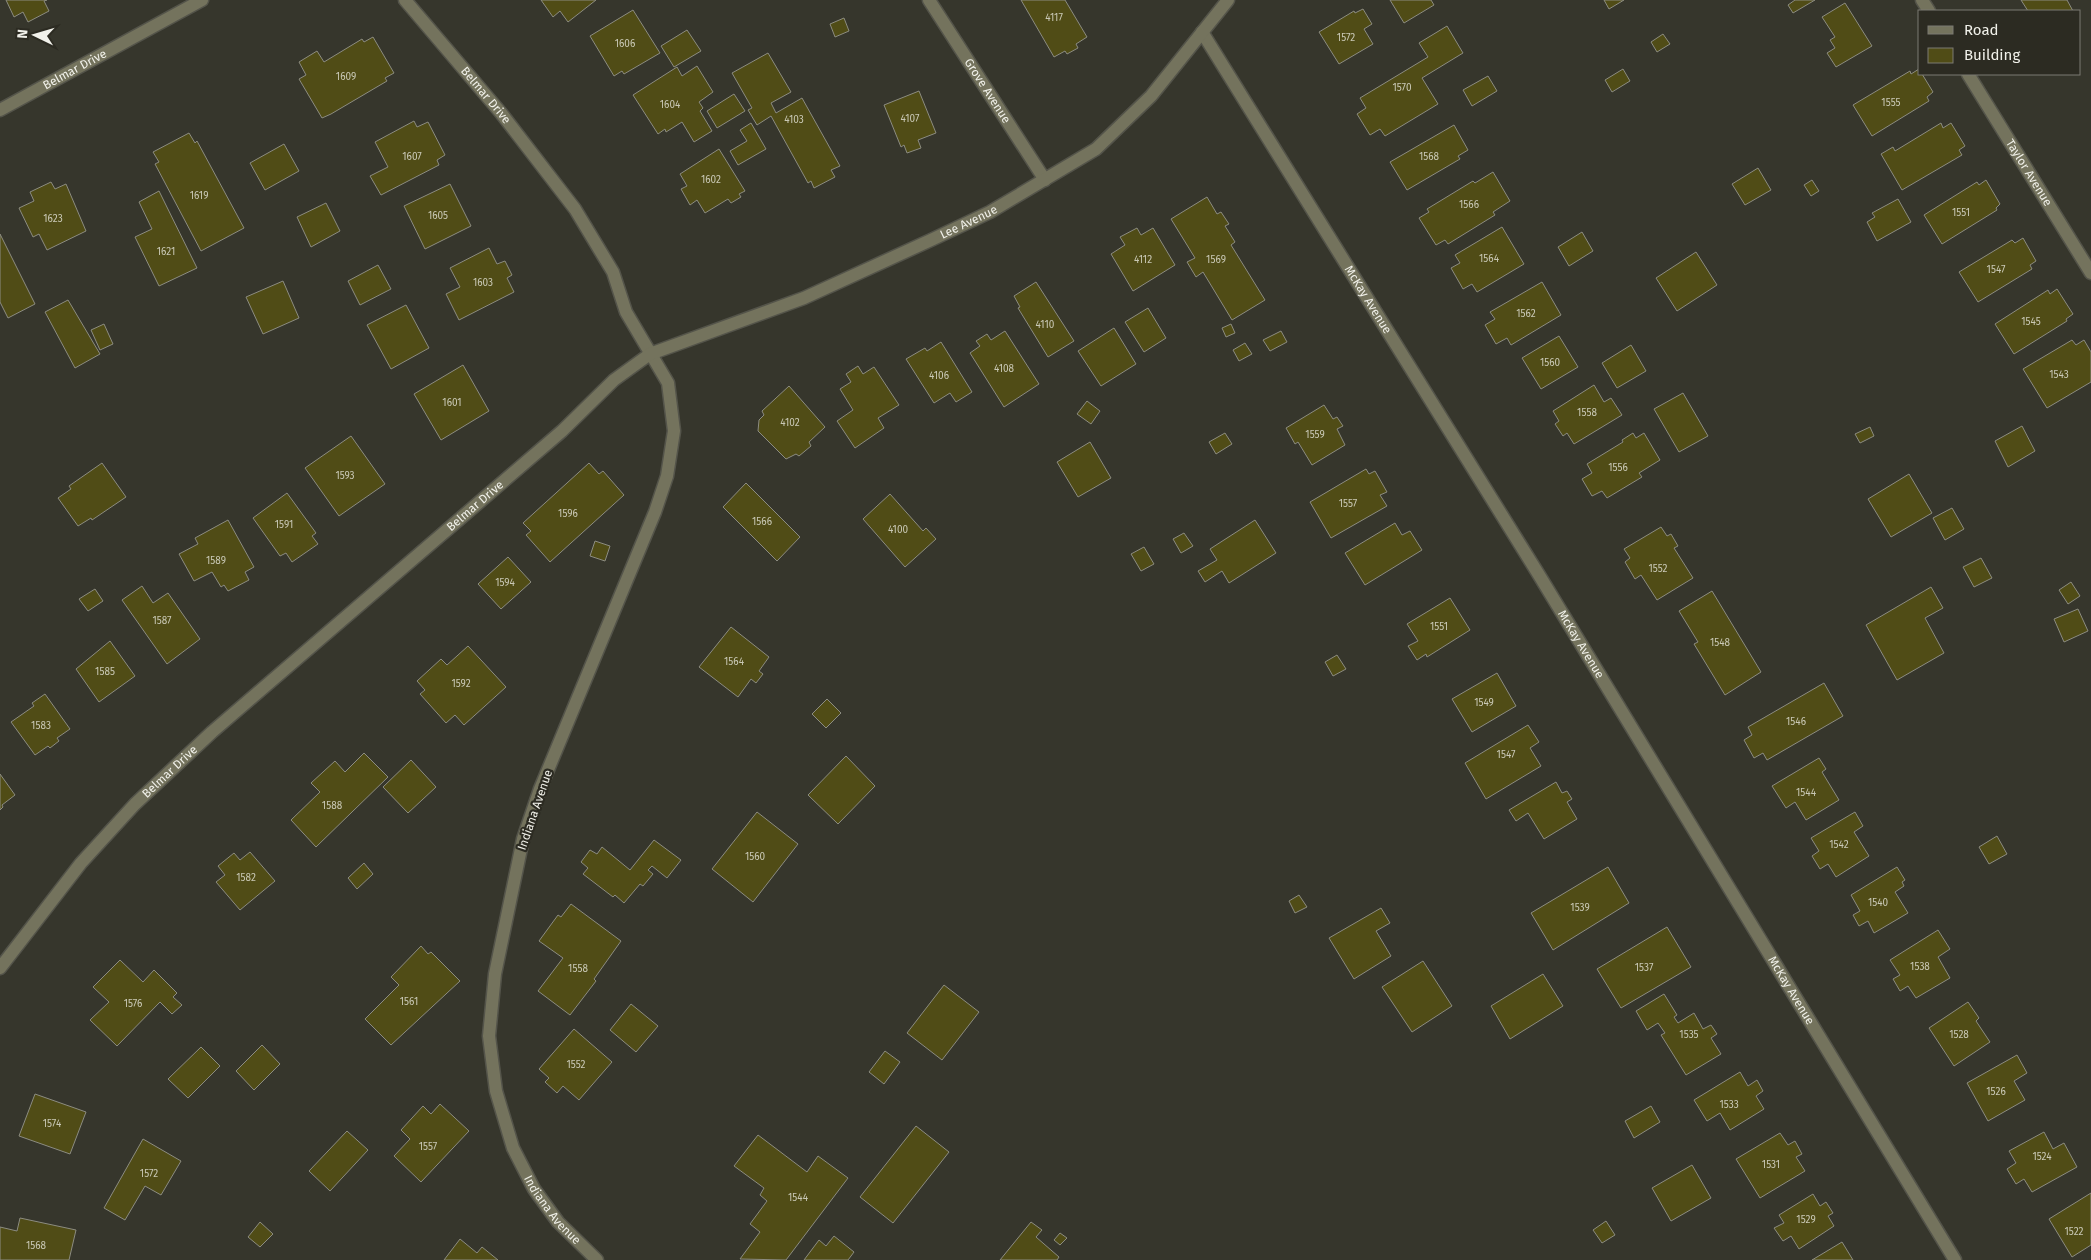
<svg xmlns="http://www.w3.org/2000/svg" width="2091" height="1260" viewBox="0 0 2091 1260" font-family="'Fira Sans',sans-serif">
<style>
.building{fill:#504c16;stroke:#8c8c81}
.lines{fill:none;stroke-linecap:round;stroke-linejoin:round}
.minor-casing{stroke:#54544a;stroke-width:15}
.minor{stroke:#74735d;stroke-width:12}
.labels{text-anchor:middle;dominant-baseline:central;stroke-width:4.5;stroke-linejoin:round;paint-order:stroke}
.number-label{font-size:10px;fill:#c9c8b5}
.street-label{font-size:12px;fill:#f1f1ea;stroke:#2c2b22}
</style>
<rect width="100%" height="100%" fill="#36362c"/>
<path class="building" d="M6,0H47L44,1L49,11L28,22L23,12L14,17Z
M541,0H596L568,22L560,11L553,17Z
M1021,0H1065L1087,37L1076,44L1078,48L1067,54L1065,51L1054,57Z
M1390,0H1431L1434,5L1404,23Z
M1604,0H1624L1609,9Z
M1795,0H1815L1793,13L1788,5Z
M2021,0H2067L2073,11H2028Z
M1845,3L1872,46L1836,67L1827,53L1835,48L1830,40L1835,37L1822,17Z
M1363,9L1372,24L1364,29L1373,44L1339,64L1319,32L1354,11L1355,13Z
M633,10L660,53L624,74L622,71L614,76L590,36Z
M844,18L849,31L835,37L830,24Z
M1447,26L1463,53L1422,78L1438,104L1385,136L1380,129L1370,135L1357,114L1366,108L1360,98L1428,57L1419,43Z
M687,30L701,51L674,67L661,46Z
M1663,34L1670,44L1657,52L1651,42Z
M373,37L394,73L385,78L387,81L331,114L322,118L299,79L306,75L299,62L317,51L324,62L362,39L364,42Z
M768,53L791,92L771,103L776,113L802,98L840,166L831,170L835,177L814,188L811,181L808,183L771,116L757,125L748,110L752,108L732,73Z
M697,66L713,92L699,102L703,108L700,111L712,131L694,142L682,122L666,132L665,129L658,134L633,95L677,67L682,76Z
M1623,69L1630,81L1612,92L1605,80Z
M1919,69L1933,92L1927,97L1929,101L1872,136L1853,105L1910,71L1911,74Z
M1488,76L1497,91L1472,106L1463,90Z
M919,91L936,133L918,140L921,148L907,153L904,145L901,147L884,105Z
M734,94L745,111L717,128L707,111Z
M414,121L417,127L428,122L445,155L437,160L439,165L381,195L370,176L388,167L375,142Z
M751,123L766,149L738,165L730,151L747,141L740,130Z
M1941,123L1943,128L1951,123L1965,146L1959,150L1962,155L1902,190L1881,154L1893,147L1895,151Z
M1454,125L1468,150L1458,156L1460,159L1407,190L1390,162Z
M189,133L195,143L197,141L244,228L201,251L155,164L159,162L153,152Z
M284,144L299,171L265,190L250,163Z
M719,149L745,191L739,194L741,197L731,203L728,199L705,213L697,200L690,205L681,189L687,186L680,174Z
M1758,168L1771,190L1745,205L1732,184Z
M1493,172L1510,201L1493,212L1495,215L1448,244L1445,240L1436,245L1419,218L1429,212L1427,209L1473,181L1475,183Z
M1812,180L1819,191L1811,196L1804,185Z
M1986,180L2000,204L1996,208L1997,210L1942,244L1924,215L1977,182L1979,185Z
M51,182L55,189L66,184L86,231L47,250L39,234L33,237L19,208L34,201L30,192Z
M450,184L471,226L425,249L404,206Z
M159,191L197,268L159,286L135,237L152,229L139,202Z
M1207,197L1217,214L1221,212L1229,224L1225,226L1235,242L1231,245L1265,300L1232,320L1203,272L1196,277L1187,262L1195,258L1171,219Z
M1898,199L1911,222L1877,241L1867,222L1875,217L1872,213Z
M326,203L340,231L311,247L297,217Z
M1502,227L1524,264L1477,292L1472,284L1463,289L1451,268L1460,263L1455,255Z
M1137,228L1141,235L1153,228L1175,265L1133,291L1111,254L1125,245L1120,237Z
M1582,232L1593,251L1569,266L1558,247Z
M0,234L35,304L8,318L0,302Z
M2023,238L2036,261L2030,265L2032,269L1978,302L1959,272L2012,240L2015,243Z
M489,248L497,264L505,261L512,275L507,278L514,292L459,320L446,294L460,287L450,268Z
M1696,252L1717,285L1677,311L1656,278Z
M378,265L391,289L360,305L348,281Z
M283,281L299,318L263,334L246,297Z
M1036,282L1074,341L1048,357L1018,308L1020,307L1014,296Z
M1542,282L1561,315L1511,345L1507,338L1496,344L1485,325L1495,319L1490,312Z
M2057,289L2073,314L2066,319L2067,321L2014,354L1995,324L2048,290L2050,294Z
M68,300L100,354L75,368L45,312Z
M406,305L429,348L391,369L367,325Z
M1148,308L1166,338L1144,352L1125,322Z
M104,324L113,344L100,350L91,330Z
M1231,324L1235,333L1226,337L1222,328Z
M1114,328L1136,364L1101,386L1078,351Z
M1005,331L1039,384L1004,407L970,353L980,346L976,341L987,334L991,340Z
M1281,331L1287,342L1270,351L1263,340Z
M1559,336L1578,367L1541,389L1522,358Z
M2072,340L2076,345L2084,340L2091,352V382L2047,408L2023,369Z
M941,342L972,392L956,402L950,393L934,403L906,359L925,348L927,351Z
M1245,343L1252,354L1239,361L1233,350Z
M1631,345L1646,371L1617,388L1602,363Z
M463,365L489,411L441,440L414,394Z
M858,366L863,374L874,367L899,405L878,418L884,428L855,448L837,421L853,410L840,389L851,382L846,374Z
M1594,385L1604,402L1611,398L1622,415L1574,444L1567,433L1563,436L1555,424L1559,421L1553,411Z
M789,386L825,427L809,442L811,446L799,456L796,454L786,459L758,431L759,420L764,415L762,411Z
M1683,393L1708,436L1679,452L1654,409Z
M1087,401L1100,411L1091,424L1077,414Z
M1324,405L1333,419L1337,417L1343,426L1337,429L1345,445L1312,465L1298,442L1295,444L1286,428Z
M2022,426L2035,451L2008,467L1995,441Z
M1870,427L1874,436L1860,443L1855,434Z
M1225,433L1232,444L1216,454L1209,442Z
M1633,433L1636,438L1644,433L1660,460L1639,473L1642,477L1607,498L1602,491L1592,496L1582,479L1592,473L1587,464L1623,442L1622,440Z
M351,436L385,484L339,516L305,468Z
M1090,442L1111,478L1078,497L1057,462Z
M102,463L126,497L92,520L91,518L78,526L58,498L71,489L69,486Z
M589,463L599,474L603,471L624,495L550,562L526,535L531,531L523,523Z
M1366,469L1369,474L1375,471L1387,492L1380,495L1387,506L1331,538L1310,502Z
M1909,474L1932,513L1891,537L1868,499Z
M746,483L800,537L777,561L723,507Z
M287,493L316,533L312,536L318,544L292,562L286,553L280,556L253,518Z
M890,494L923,531L926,528L936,539L905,567L863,519Z
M1952,508L1964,529L1945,540L1933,518Z
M228,520L254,567L245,572L249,580L228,591L224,585L221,587L212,572L194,581L179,554L198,544L195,538Z
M1255,520L1276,553L1229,583L1222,571L1205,582L1198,571L1217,560L1210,549Z
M1395,523L1402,535L1410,531L1422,550L1365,585L1345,553Z
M1661,527L1667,536L1671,534L1678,546L1674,548L1693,578L1657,600L1641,575L1635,579L1625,562L1630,558L1624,549Z
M1184,533L1193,546L1181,553L1173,539Z
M595,541L610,546L605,561L590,556Z
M1144,547L1154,564L1141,571L1131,554Z
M508,557L531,582L501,609L478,584Z
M1981,558L1992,578L1974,587L1963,567Z
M2071,582L2080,596L2068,604L2059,590Z
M142,586L153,603L168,593L200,639L167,664L122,600Z
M1931,587L1943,608L1925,618L1944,653L1897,680L1866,625Z
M95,589L103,601L88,611L79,599Z
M1712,591L1761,672L1725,695L1694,644L1698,642L1679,611Z
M1450,598L1470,630L1427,657L1426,654L1417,660L1408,646L1418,641L1407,624Z
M2078,609L2088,631L2064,642L2054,619Z
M731,627L769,657L759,671L763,674L756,683L751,679L738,697L699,667Z
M110,641L135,676L99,702L76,669Z
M468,646L506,687L464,725L455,715L446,723L420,694L425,690L417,681L441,659L447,665Z
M1337,655L1346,669L1333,676L1325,662Z
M1497,673L1516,706L1472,732L1452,699Z
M1824,683L1843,716L1767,760L1763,753L1754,758L1744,740L1752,735L1748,727Z
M45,694L70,729L57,738L59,741L50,748L48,746L35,755L11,722L34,706L32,703Z
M827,699L841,713L826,728L812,714Z
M1528,725L1539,742L1530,748L1541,766L1486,799L1465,763Z
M364,753L388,777L316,847L291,820L320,792L311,783L335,761L345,772Z
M846,756L875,786L838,824L808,795Z
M1819,758L1826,769L1822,772L1839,800L1806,820L1795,802L1786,808L1772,786Z
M411,760L436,787L408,813L383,787Z
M0,774L15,795L2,805L3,807L0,810Z
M1556,782L1562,793L1567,791L1572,799L1567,802L1577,819L1544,839L1528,813L1516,821L1509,810Z
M757,812L798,844L753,902L712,869Z
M1855,812L1863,826L1854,832L1869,856L1836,877L1828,864L1820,869L1812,856L1819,851L1811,838Z
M1997,836L2007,854L1989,864L1979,847Z
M654,840L681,860L667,878L652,866L648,870L653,874L643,886L640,884L624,903L615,895L613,897L583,874L588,868L581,862L590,850L597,854L602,847L630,870Z
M250,852L275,881L240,910L216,882L225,875L218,866L234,853L240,860Z
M364,863L373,874L357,889L348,878Z
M1608,867L1629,903L1553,950L1531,913Z
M1897,867L1905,880L1902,882L1904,886L1895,892L1908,913L1874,933L1868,921L1859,926L1853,915L1860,911L1851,895Z
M1299,895L1307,907L1295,913L1289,901Z
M571,904L621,941L594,979L596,981L570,1015L538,991L563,958L539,941L558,915L561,917Z
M1381,908L1390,923L1376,931L1391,956L1354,979L1329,938Z
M1667,927L1691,967L1621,1008L1597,969Z
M1938,930L1950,949L1938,957L1950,978L1916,998L1908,986L1900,991L1893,979L1900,975L1890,960Z
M421,946L428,954L431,952L460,981L391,1045L365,1019L399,985L391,977Z
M120,960L143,982L154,970L177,993L173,997L182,1005L172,1014L160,1002L117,1046L90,1020L109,1002L93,987Z
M1423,961L1452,1006L1412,1032L1382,987Z
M1543,974L1563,1006L1510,1039L1491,1006Z
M944,985L979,1012L942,1060L907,1033Z
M1664,994L1677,1015L1674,1017L1678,1023L1694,1013L1703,1029L1711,1025L1717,1034L1711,1038L1721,1054L1686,1075L1661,1035L1665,1033L1658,1023L1647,1030L1636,1011Z
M1968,1002L1979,1018L1976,1021L1990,1042L1954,1066L1929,1028Z
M631,1004L658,1026L636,1052L610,1030Z
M574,1029L612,1062L579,1100L563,1086L557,1093L545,1082L549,1078L539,1069Z
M262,1045L280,1064L254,1090L236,1071Z
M201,1047L220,1066L188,1098L168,1079Z
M885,1051L900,1062L884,1084L869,1072Z
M2017,1055L2027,1073L2014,1081L2025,1100L1988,1121L1967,1083Z
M1740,1072L1748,1086L1757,1080L1763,1091L1756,1096L1764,1109L1730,1130L1720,1113L1707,1121L1694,1100Z
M35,1094L86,1112L70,1154L19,1136Z
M440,1104L469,1131L421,1182L394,1156L410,1139L401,1130L423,1106L431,1114Z
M1651,1106L1660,1122L1634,1138L1625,1121Z
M916,1126L949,1152L893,1223L860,1197Z
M347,1131L368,1150L330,1191L309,1171Z
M2044,1132L2053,1149L2064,1143L2077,1167L2032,1192L2024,1179L2016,1184L2007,1169L2016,1163L2009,1151Z
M1780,1133L1788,1145L1795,1141L1802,1154L1796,1157L1805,1171L1760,1198L1736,1159Z
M758,1135L807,1172L818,1156L848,1178L786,1260L740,1259L760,1232L750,1224L767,1201L760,1195L764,1188L734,1166Z
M143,1139L181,1161L161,1195L145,1186L125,1220L104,1208Z
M1692,1165L1711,1198L1671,1221L1652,1188Z
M2091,1193V1245L2072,1257L2049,1219Z
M1813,1194L1820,1206L1826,1202L1833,1213L1828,1216L1834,1226L1799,1249L1791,1236L1783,1241L1774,1228L1784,1223L1779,1215Z
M20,1218L76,1230L69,1260H0V1227L17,1231Z
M1606,1221L1615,1235L1602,1243L1593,1230Z
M260,1222L273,1234L260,1247L248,1237Z
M1031,1222L1042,1230L1036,1237L1059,1257L1057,1260H1000Z
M1060,1233L1067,1238L1060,1245L1054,1240Z
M834,1236L854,1252L848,1260H804L819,1240L826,1246Z
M460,1239L477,1253L482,1247L498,1260H444Z
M1842,1242L1853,1260H1812Z"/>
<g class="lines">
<defs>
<g id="minor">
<path id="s1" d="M405,0L501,113L575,209L613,272L626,312L668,383L674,431L667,476L655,512L540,789L523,839L495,974L489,1036L496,1091L513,1148L534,1189L558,1222L597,1260"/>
<path id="s2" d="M929,0L1045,180"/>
<path d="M1922,0L1929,11"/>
<path id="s3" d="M1202,32L1539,575L1955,1260"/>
<path id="s4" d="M1968,74L2091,273"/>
<path id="s5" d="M0,110L202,0"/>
<path id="s6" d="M0,968L81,863L135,804L212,732L562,431L614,380L650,354L804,298L931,240L990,212L1096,149L1151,96L1228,0"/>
</g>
</defs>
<use href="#minor" class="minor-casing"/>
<use href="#minor" class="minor"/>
</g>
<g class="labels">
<g class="number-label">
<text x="1054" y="18">4117</text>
<text x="1346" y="38">1572</text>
<text x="625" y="44">1606</text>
<text x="346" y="77">1609</text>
<text x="1402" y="88">1570</text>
<text x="1891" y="103">1555</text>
<text x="670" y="105">1604</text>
<text x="910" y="119">4107</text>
<text x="794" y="120">4103</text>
<text x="412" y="157">1607</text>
<text x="1429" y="157">1568</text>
<text x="711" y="180">1602</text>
<text x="199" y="196">1619</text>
<text x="1469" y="205">1566</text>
<text x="1961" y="213">1551</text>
<text x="438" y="216">1605</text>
<text x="53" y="219">1623</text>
<text x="166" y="252">1621</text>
<text x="1489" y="259">1564</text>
<text x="1143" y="260">4112</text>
<text x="1216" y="260">1569</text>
<text x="1996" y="270">1547</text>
<text x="483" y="283">1603</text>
<text x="1526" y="314">1562</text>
<text x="2031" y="322">1545</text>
<text x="1045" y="325">4110</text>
<text x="1550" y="363">1560</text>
<text x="1004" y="369">4108</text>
<text x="2059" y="375">1543</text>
<text x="939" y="376">4106</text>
<text x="452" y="403">1601</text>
<text x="1587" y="413">1558</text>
<text x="790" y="423">4102</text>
<text x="1315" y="435">1559</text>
<text x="1618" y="468">1556</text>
<text x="345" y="476">1593</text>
<text x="1348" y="504">1557</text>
<text x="568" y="514">1596</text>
<text x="762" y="522">1566</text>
<text x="284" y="525">1591</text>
<text x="898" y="530">4100</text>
<text x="216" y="561">1589</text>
<text x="1658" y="569">1552</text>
<text x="505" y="583">1594</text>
<text x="162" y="621">1587</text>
<text x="1439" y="627">1551</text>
<text x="1720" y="643">1548</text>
<text x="734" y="662">1564</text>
<text x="105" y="672">1585</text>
<text x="461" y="684">1592</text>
<text x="1484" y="703">1549</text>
<text x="1796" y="722">1546</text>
<text x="41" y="726">1583</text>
<text x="1506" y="755">1547</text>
<text x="1806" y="793">1544</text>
<text x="332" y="806">1588</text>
<text x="1839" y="845">1542</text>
<text x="755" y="857">1560</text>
<text x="246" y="878">1582</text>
<text x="1878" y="903">1540</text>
<text x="1580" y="908">1539</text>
<text x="1920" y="967">1538</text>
<text x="1644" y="968">1537</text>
<text x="578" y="969">1558</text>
<text x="409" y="1002">1561</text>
<text x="133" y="1004">1576</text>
<text x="1689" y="1035">1535</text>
<text x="1959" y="1035">1528</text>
<text x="576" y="1065">1552</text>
<text x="1996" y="1092">1526</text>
<text x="1729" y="1105">1533</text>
<text x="52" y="1124">1574</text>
<text x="428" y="1147">1557</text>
<text x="2042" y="1157">1524</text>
<text x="1771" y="1165">1531</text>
<text x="149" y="1174">1572</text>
<text x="798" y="1198">1544</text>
<text x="1806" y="1220">1529</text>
<text x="2074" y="1232">1522</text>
<text x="36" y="1246">1568</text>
</g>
<g class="street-label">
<text stroke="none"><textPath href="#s5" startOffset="85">Belmar Drive</textPath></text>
<text stroke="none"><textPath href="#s2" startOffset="108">Grove Avenue</textPath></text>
<text stroke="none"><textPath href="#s1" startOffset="125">Belmar Drive</textPath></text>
<text stroke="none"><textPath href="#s4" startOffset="116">Taylor Avenue</textPath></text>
<text stroke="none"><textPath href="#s6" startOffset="1242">Lee Avenue</textPath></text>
<text stroke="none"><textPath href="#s3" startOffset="315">McKay Avenue</textPath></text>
<text stroke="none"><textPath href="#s6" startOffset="665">Belmar Drive</textPath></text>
<text stroke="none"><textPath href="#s3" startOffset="720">McKay Avenue</textPath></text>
<text stroke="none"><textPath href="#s6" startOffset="260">Belmar Drive</textPath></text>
<text transform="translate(535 810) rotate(-71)">Indiana Avenue</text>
<text stroke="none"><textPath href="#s3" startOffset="1125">McKay Avenue</textPath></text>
<text stroke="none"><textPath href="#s1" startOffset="1341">Indiana Avenue</textPath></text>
</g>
</g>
<rect x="1918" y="10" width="162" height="65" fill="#2c2b22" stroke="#7b7a72"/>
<rect x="1928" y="26" width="25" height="8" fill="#74735d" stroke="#7b7a72"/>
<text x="1964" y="35" font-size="15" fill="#f1f1ea">Road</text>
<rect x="1928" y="48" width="25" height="15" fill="#504c16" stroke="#7b7a72"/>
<text x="1964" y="60" font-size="15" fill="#f1f1ea">Building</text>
<g transform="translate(35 35) rotate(275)" stroke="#2c2b22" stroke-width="4" paint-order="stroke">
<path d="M0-4L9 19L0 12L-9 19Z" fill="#f1f1ea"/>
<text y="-8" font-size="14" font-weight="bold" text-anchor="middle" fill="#f1f1ea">N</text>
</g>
</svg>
